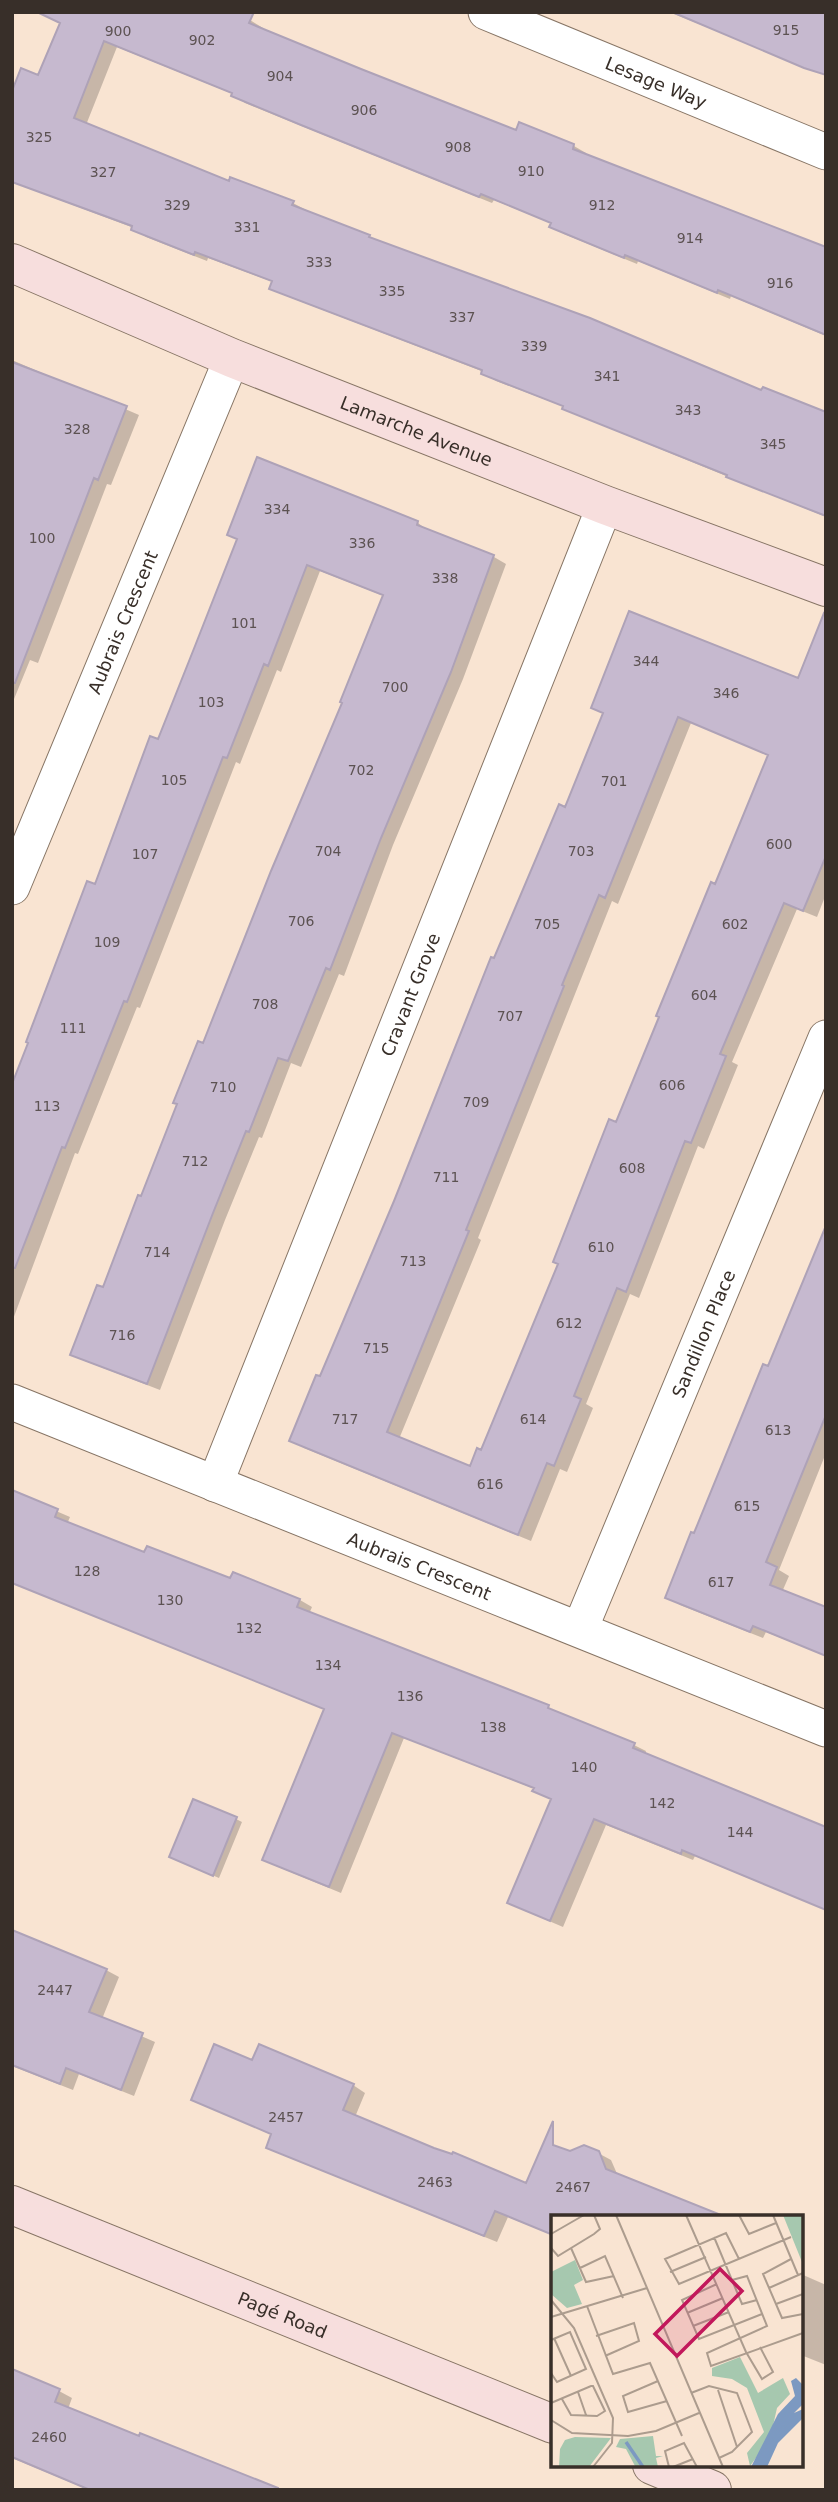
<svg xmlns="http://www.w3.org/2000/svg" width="838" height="2502" viewBox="0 0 838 2502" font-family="'DejaVu Sans',sans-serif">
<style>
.shadow{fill:#0003;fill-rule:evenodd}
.building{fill:#c6b9cf;stroke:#aea2b7;stroke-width:2;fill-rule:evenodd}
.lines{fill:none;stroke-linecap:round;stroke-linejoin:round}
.street-casing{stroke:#877565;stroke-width:37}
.secondary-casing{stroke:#877565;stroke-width:40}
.street{stroke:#fff;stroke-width:35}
.secondary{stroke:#f7dedd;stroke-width:38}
.labels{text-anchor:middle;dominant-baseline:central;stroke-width:5;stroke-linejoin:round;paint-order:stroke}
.number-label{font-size:14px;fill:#5c5252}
.street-label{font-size:18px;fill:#382f29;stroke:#fff}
.inset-river{fill:none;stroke:#7c99c1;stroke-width:3.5}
.inset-road{fill:none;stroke:#ac9c8e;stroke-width:2}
.view{fill:#c2185b;fill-opacity:0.15;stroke:#c2185b;stroke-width:3.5}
.inset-edge{fill:none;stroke:#382f29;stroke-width:3.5}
</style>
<rect width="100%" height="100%" fill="#f9e4d2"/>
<path class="shadow" d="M67,12L250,20L263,28L262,30L517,132L574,146L586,153L585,156L826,250V336L731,296L730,299L638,261L637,264L564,234L552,227L553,224L494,200L492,203L245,103L233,94L117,47L86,125L230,183L231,179L293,203L306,210L305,212L379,243L826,415V517L577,415L565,407L496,381L483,373L484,372L284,295L271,288L273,282L208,258L207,261L146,237L134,228L12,182V96L39,77Z
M669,12H826V75Z
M12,360L139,415L111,485L107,484L38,663L30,660L12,704Z
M258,459L418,523L430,532L494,557L506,564L463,679L393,845L344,976L339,974L301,1067L291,1063L262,1138L259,1137L225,1220L160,1390L85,1361L72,1354L104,1289L142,1198L344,702L384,596L320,571L281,672L277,670L240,764L236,762L140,1008L137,1007L78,1154L75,1153L12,1322V1088L96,886L159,741L238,539Z
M799,680H826V894L817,917L797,909L732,1062L738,1065L704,1149L698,1146L639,1298L630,1294L586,1404L593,1408L567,1472L560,1469L531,1541L304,1448L292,1440L321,1379L495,960L566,809L605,714L593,707ZM691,723L769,754L482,1452L471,1468L399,1439L481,1240L478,1238L612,901L618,904Z
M826,1232V1453L779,1570L789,1576L782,1592L826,1609V1656L766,1632L763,1638L680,1605L667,1597L769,1368Z
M12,1492L70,1517L67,1524L145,1555L231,1581L234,1574L300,1600L312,1607L309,1614L548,1707L560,1715L634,1745L646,1751L645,1755L826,1828V1910L695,1856L693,1860L606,1825L563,1927L521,1909L553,1800L535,1789L404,1738L341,1893L276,1866L264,1859L326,1710L12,1583Z
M236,1819L242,1822L219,1878L177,1860Z
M12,1948L106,1970L119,1977L102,2019L155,2042L134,2096L79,2074L73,2090L12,2066Z
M253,2062L353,2085L365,2093L355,2117L527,2185L570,2153H598L611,2160L618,2176L721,2217H553V2235L508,2217L497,2242L281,2154L268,2147L273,2135L193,2099Z
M801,2274L826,2285V2365L801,2355Z
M12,2383L59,2391L72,2398L68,2409L224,2490H89L12,2458Z"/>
<path class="building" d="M37,12H254L249,23L361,69L516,130L519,122L574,144L573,149L826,247V335L718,290L717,293L625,255L624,258L549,227L551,223L481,194L479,197L301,125L231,96L232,93L104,41L74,118L229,181L230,177L294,201L292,205L370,235L369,237L590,318L761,390L763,387L826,412V516L726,477L727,475L562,409L563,406L481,374L482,370L269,289L272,281L195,252L194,255L131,230L132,226L12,182V91L21,68L38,75L60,23Z
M672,12H826V75L804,68Z
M12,362L127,406L98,480L94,478L15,683H12Z
M257,457L418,521L417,525L494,555L451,672L381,838L330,970L326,968L288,1061L278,1058L249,1132L246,1131L213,1213L147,1384L70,1355L97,1285L103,1287L138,1195L141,1196L177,1104L173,1103L198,1041L203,1043L271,871L342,703L340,702L383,595L307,565L268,666L264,664L227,758L223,757L127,1002L124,1001L65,1148L62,1147L15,1268H12V1084L28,1043L26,1042L87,881L95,884L150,736L158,739L195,646L237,539L227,535Z
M629,611L798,678L824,613L826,614V856L803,911L784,903L720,1054L726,1056L691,1143L685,1141L626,1292L617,1288L574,1396L581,1399L554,1466L547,1463L518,1535L289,1441L316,1375L320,1376L394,1201L491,957L494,958L559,804L565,807L603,713L591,708ZM678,717L768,755L715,884L711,882L656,1016L659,1017L616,1122L609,1119L553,1262L558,1264L481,1450L477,1448L470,1466L387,1432L469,1231L466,1230L564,986L562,985L599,895L605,898Z
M825,1228L826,1415L766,1562L777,1567L770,1585L826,1607V1656L753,1626L750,1632L665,1598L691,1532L694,1533L763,1364L768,1366Z
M12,1490L58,1509L55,1517L144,1552L147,1546L230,1578L233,1572L300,1599L297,1607L549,1705L548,1708L635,1743L633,1748L826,1827V1910L682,1850L681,1854L594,1819L550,1921L507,1903L551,1799L532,1791L534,1788L392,1733L329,1887L262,1860L324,1709L12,1583Z
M193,1799L237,1817L213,1876L169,1857Z
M12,1930L107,1969L89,2012L143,2033L121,2090L66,2068L60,2084L12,2065Z
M214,2044L252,2060L259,2044L354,2084L343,2110L434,2148L452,2154L453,2152L526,2183L553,2121V2145L570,2151L584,2145L599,2151L606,2169L721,2215L720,2217H553V2235L495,2211L484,2236L266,2148L271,2134L191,2100Z
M12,2369L60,2389L55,2402L139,2436L140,2433L278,2488V2490H90L12,2457Z"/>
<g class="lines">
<defs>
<g id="street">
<path id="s1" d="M486,12L826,152"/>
<path id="s2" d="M12,887L232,358"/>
<path id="s3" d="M12,1402L826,1729"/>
<path id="s4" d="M215,1484L605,505"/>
<path id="s5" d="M580,1629L826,1038"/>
</g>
<g id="secondary">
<path id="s6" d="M12,263L232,358L605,505L826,587"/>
<path id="s7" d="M12,2205L553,2424"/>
<path d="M652,2465L712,2490"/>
</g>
</defs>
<use href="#street" class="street-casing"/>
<use href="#secondary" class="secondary-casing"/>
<use href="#street" class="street"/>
<use href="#secondary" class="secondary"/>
</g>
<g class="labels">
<g class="number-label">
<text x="786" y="30">915</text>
<text x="118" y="31">900</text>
<text x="202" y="40">902</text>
<text x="280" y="76">904</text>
<text x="364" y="110">906</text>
<text x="39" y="137">325</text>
<text x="458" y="147">908</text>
<text x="531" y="171">910</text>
<text x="103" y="172">327</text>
<text x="177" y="205">329</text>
<text x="602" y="205">912</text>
<text x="247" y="227">331</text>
<text x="690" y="238">914</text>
<text x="319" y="262">333</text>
<text x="780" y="283">916</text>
<text x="392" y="291">335</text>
<text x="462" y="317">337</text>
<text x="534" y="346">339</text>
<text x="607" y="376">341</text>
<text x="688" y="410">343</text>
<text x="77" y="429">328</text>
<text x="773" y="444">345</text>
<text x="277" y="509">334</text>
<text x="42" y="538">100</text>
<text x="362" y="543">336</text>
<text x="445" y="578">338</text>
<text x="244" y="623">101</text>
<text x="646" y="661">344</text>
<text x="395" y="687">700</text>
<text x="726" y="693">346</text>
<text x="211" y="702">103</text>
<text x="361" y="770">702</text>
<text x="174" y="780">105</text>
<text x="614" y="781">701</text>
<text x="779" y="844">600</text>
<text x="328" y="851">704</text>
<text x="581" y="851">703</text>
<text x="145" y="854">107</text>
<text x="301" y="921">706</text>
<text x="547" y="924">705</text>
<text x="735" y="924">602</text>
<text x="107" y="942">109</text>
<text x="704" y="995">604</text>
<text x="265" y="1004">708</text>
<text x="510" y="1016">707</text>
<text x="73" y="1028">111</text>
<text x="672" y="1085">606</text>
<text x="223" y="1087">710</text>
<text x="476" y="1102">709</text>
<text x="47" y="1106">113</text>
<text x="195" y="1161">712</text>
<text x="632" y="1168">608</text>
<text x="446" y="1177">711</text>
<text x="601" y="1247">610</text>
<text x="157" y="1252">714</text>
<text x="413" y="1261">713</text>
<text x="569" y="1323">612</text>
<text x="122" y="1335">716</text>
<text x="376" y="1348">715</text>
<text x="345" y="1419">717</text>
<text x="533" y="1419">614</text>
<text x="778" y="1430">613</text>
<text x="490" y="1484">616</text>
<text x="747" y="1506">615</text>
<text x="87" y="1571">128</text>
<text x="721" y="1582">617</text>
<text x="170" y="1600">130</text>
<text x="249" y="1628">132</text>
<text x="328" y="1665">134</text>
<text x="410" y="1696">136</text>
<text x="493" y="1727">138</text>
<text x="584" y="1767">140</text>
<text x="662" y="1803">142</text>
<text x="740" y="1832">144</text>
<text x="55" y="1990">2447</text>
<text x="286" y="2117">2457</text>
<text x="435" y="2182">2463</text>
<text x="573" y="2187">2467</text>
<text x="49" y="2437">2460</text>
</g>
<g class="street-label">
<text stroke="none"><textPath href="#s1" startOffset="184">Lesage Way</textPath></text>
<text stroke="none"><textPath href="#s6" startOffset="438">Lamarche Avenue</textPath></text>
<text stroke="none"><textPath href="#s2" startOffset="287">Aubrais Crescent</textPath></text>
<text stroke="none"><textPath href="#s4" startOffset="527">Cravant Grove</textPath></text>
<text stroke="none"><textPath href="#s5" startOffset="320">Sandillon Place</textPath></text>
<text stroke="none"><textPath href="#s3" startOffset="439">Aubrais Crescent</textPath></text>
<text stroke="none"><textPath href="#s7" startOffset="292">Pagé Road</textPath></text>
</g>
</g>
<g transform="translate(551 2215)">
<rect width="252" height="252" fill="#f9e4d2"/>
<path d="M232,0H252V49L251,47ZM24,45L32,65L23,70L31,89L16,93L0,79V57ZM189,142L207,178L232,163L239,179L226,193L219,224L199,251L196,238L213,217L196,173L181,164L161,161V153ZM102,221L105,241H112L105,243L107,252L84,251L75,234L65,232L69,224ZM24,222L60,223L38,252H8L9,234L14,225Z" fill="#a6c8af"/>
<path d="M245,163L252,170V189L243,198L252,194V203L227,228L216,252H200L227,199L244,181L240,166Z" fill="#7c99c1"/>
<path class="inset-river" d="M75,227L92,252"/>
<path class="inset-road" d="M65,0L172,252M135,0L195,137L211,164L222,157L209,132M188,0L198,19L225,8M222,0L247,60M0,19L33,0M163,22L191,89L206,85M0,33L7,41L43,19L49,14L43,0M20,33L35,67L63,61M188,44L175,18L114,44L128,69L240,22M240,44L212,59L231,103L252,99M29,53L54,41L72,83M119,57L155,42M181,65L196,61L216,111L156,138L160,151L252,118M166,69L131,85L148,124L211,99M218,73L252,58M0,85L23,113L62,203L61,228L42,252M225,89L252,79M36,91L62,159L99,148L131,221M136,98L172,83M0,102L96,73M142,111L178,97M45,121L83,108L88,126L54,141M3,123L20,161M0,125L19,117L35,154L6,167L0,158M107,166L72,181L77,197L116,186M167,175L186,232M27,177L35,200M140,178L158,171L186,178L201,217L181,237L168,243M0,188L40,171H42L54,196L46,201L20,200L11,184M0,205L21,218L77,221L105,216L148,198M118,252L114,236L133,228L146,252M122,252L142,244"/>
<path class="view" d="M169,54L191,76L126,141L104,119Z"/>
<rect width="252" height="252" class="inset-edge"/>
</g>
<rect width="838" height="2502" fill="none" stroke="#382f29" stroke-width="28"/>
</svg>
